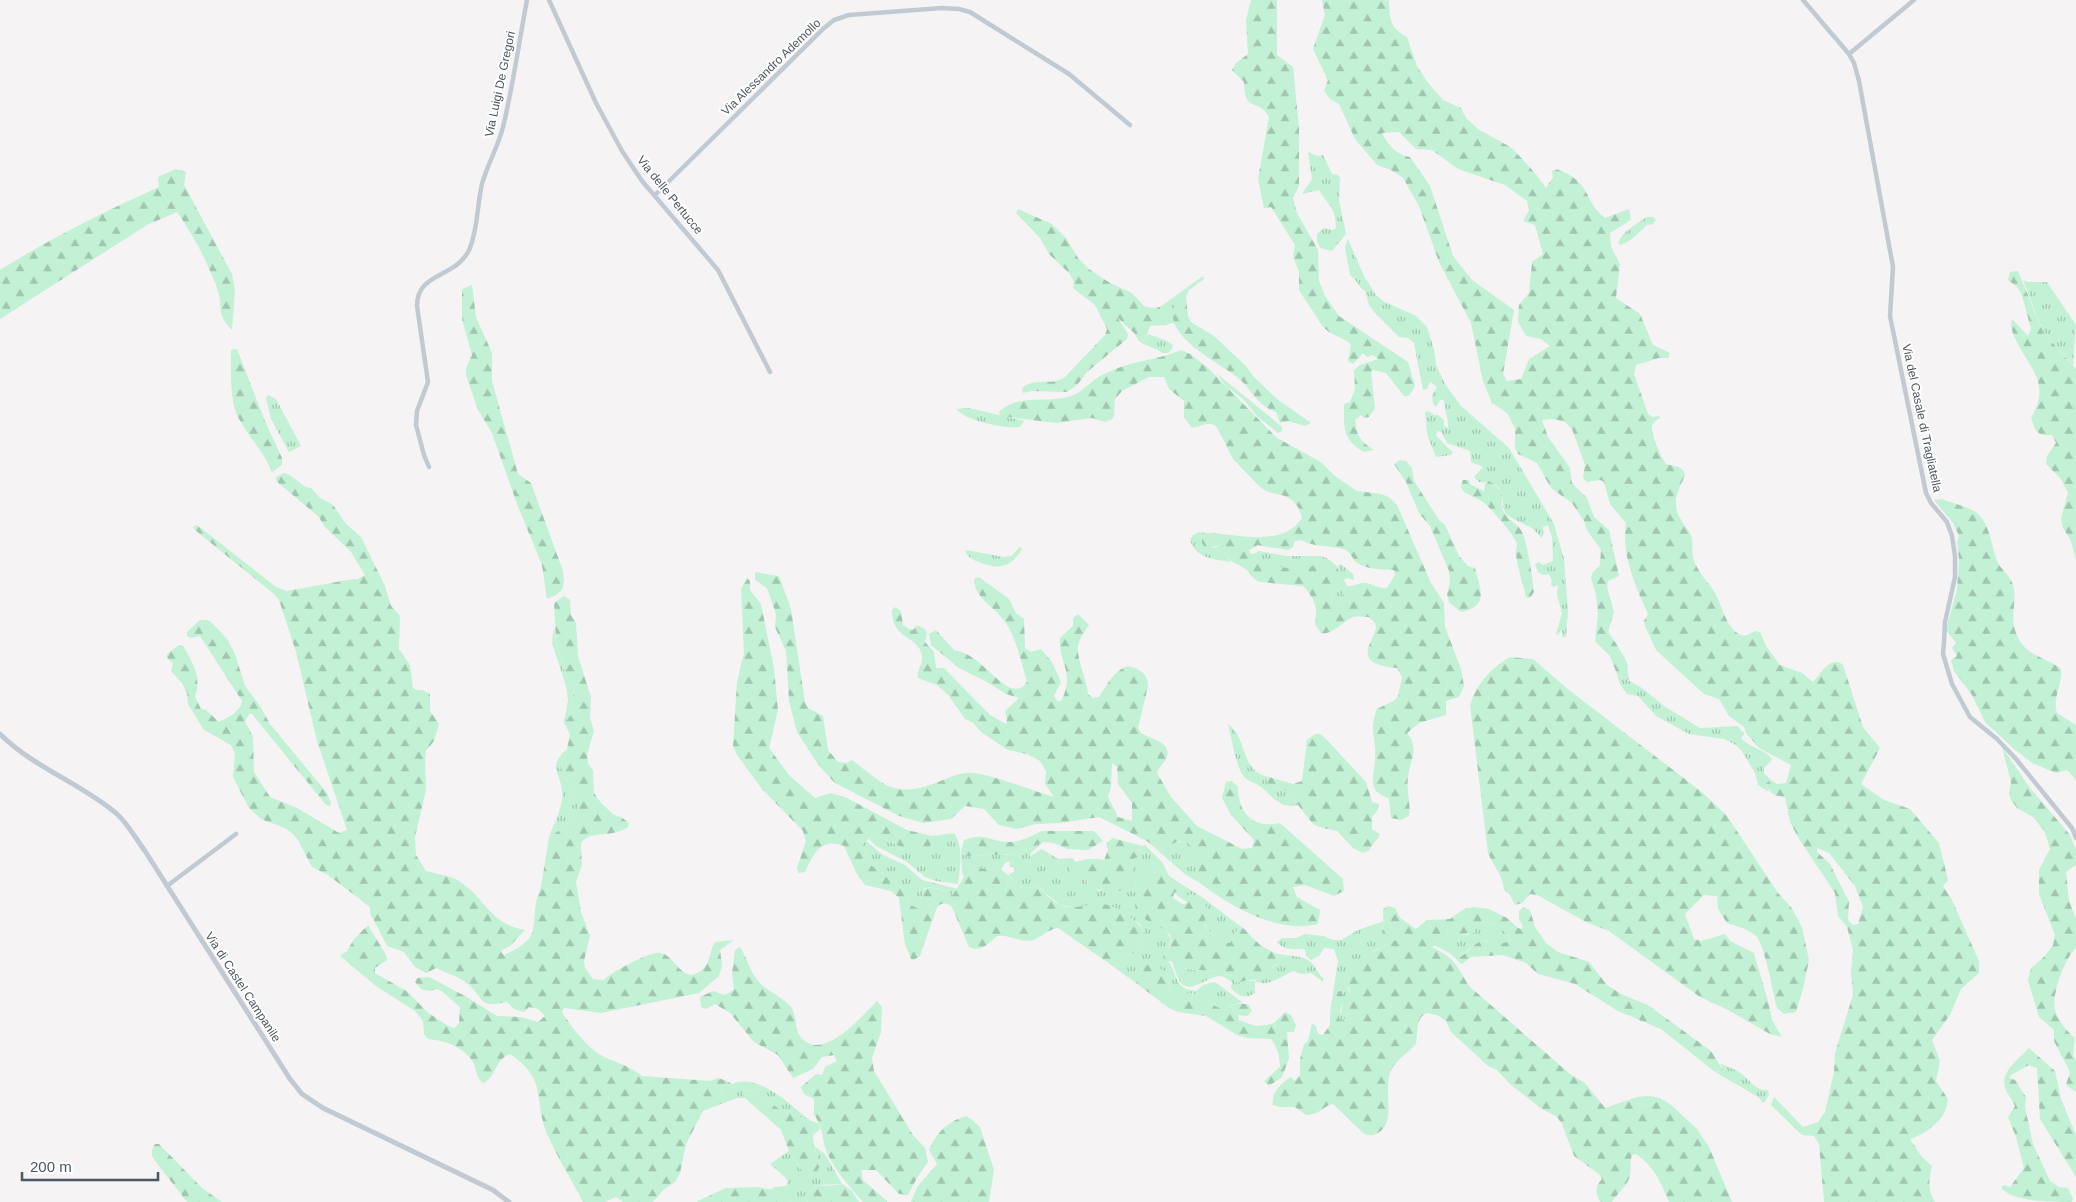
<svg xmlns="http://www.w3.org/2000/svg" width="2076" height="1202" viewBox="0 0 2076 1202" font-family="Arial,sans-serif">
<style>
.grass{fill:url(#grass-tufts)}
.forest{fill:url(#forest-firs);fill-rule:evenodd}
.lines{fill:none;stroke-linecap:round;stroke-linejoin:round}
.minor{stroke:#c1cad2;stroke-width:4.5}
.tertiary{stroke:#c1cad2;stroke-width:5}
.labels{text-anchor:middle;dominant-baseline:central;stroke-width:4;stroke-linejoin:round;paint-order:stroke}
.street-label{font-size:12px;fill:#4a5661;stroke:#fff}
</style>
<defs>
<pattern id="grass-tufts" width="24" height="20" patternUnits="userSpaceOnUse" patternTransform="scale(1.25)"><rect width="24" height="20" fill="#c3f1d5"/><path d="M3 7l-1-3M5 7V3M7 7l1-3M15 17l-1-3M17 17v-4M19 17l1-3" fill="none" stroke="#a0c6b0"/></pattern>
<pattern id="forest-firs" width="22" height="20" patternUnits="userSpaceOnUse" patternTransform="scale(1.25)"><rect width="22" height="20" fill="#c3f1d5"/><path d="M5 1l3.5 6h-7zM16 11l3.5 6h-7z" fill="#a0c6b0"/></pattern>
</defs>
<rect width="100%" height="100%" fill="#f5f3f3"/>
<path class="grass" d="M1308,152L1318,156L1323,155L1332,174L1338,175L1340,178L1339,200L1346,234L1332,251L1320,248L1317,241V234L1324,228L1333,230L1336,228C1336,208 1329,206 1319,190L1302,194L1312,179Z
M1647,217H1653L1656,220L1653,224L1647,225L1632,239L1621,245L1618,243C1623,231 1636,224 1647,217Z
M1348,239L1364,276L1376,295L1383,301L1416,316L1427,327L1434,349L1436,365L1445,384L1461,406L1509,448L1554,524L1564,559L1568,610L1566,637H1562V629L1558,635L1556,634L1562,613L1557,595L1558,585L1554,587L1551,585L1552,581L1549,574L1543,575L1538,572L1535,564L1539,562L1543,565L1553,561L1552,537L1548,525L1543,527L1544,534L1541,538C1533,524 1516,523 1505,513C1500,495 1506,481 1479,482L1474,477L1483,467L1471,462L1470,451L1447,443L1441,432L1437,431L1436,436C1443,441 1445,447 1453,452L1451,455L1436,457L1427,434L1425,412L1428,411L1434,415H1438L1444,420V426L1448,428C1449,418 1444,410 1444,400H1440L1436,407L1433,404L1432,395L1437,387L1430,382L1427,389L1423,390L1414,343L1408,338L1399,337L1374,312L1369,305L1365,291C1359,288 1357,280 1350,275L1345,247Z
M1203,276L1204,279L1188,291L1186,297H1181L1173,315L1175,324L1172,323L1167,325L1168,320L1160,313V307Z
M2023,280L2028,282H2047L2076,325L2073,365L2043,332Z
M1148,334C1156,337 1167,340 1173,345L1172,349L1168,353H1162C1156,347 1146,347 1139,341L1145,340Z
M1216,373L1275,421L1282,427V431L1278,433L1258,417L1243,399L1226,386Z
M268,395L276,399L301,446L289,452L271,419L266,398Z
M969,408L1024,421L1020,427C1005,429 966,421 956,409Z
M1199,532L1206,533L1202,538L1213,548L1224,545V552L1231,562C1214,559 1196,559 1190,540L1193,535Z
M1020,547L1022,549C1011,568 998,570 979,562C973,560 969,558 966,553V550L1004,557L1011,556Z
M1259,551L1286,556H1320L1326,558C1322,561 1317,564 1312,566C1295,572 1264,568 1251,555Z
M1341,564L1353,574L1354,578L1353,580L1347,578L1344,580L1347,586L1339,604H1332L1331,593L1334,591L1340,570L1337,566Z
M554,627L556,642L566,675L574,687L571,716L564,723L568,700L566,686L552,643Z
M1617,674L1642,688L1664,706L1700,728L1738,726L1744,734L1741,738C1751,749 1769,751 1772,760L1764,768V773L1771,780L1766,783L1769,792L1758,785L1755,773L1741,750L1734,744L1724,739L1689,734L1656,716L1638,696L1627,694L1620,684Z
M1228,724C1248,738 1240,772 1269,777L1266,780L1275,787L1287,791L1298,805C1279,809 1274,797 1261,787C1252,780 1246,783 1240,770C1234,756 1232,739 1228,724Z
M567,749L561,766L563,775L575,790L578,809L575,821L549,837C554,824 564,806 562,791C560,770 547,768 567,749Z
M954,833C964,847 960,867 958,884L936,881L925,877L907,862L876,846L869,839L875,834L905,849H930L932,836Z
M866,841L883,855L905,865L922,880L958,889L953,896C943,890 934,885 923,889L920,907L917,908L911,905L904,890L872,866L861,845Z
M1185,841C1201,849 1199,868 1200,883L1186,875L1156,849L1162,850L1170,844Z
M1043,842L1031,853L1029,857L1042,849L1058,859L1072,858L1077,863L1070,867L1085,873L1087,883L1099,891L1106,889L1120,891L1133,859L1141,856L1142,846L1145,845L1162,862L1151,864L1156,873L1150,921L1165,928L1171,940L1165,961H1168C1179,976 1173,988 1196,991L1203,985L1215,982L1242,1002L1232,1005L1226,1010L1218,1008L1192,993L1179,1001L1170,995L1167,972L1142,967L1136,983L1107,962C1131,956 1138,957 1144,931L1139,923L1097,904L1079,908L1060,905L1038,887L1022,888L1008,875L1014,872L1015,868L1009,866L1010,862H1006L1001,869L975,868L964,877L962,872L961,851L968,856L1019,854Z
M1186,887C1207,899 1224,915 1243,928L1237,930L1230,943L1218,942L1188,903L1174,893Z
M1384,921L1382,928L1391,935L1401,932L1403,937L1373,951L1348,988L1351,997L1346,1018L1341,1021L1339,1018L1342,1008L1337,992L1335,1008L1330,1013L1338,961L1334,949L1324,948L1319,956L1311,960L1306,956L1305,949C1295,949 1284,951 1277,942L1282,938H1296L1305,934L1324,936L1333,940H1341L1358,930Z
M1484,922C1494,924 1508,930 1510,940C1502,946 1496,943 1487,940L1474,945L1460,957L1459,962L1451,954L1434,945L1457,934L1468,935L1475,926Z
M1275,953C1285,956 1300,955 1308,960C1315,964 1317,973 1324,979L1322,981L1311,973L1301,974L1293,971C1282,976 1267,988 1255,981V993C1246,999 1238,997 1231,988L1232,982C1229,980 1225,977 1221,976C1207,975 1189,998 1179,980C1176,975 1174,967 1172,961C1179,962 1181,968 1187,969C1190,970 1214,971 1217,970L1223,974L1234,976L1242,981H1255L1280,962Z
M1720,1063C1727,1067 1736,1069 1742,1074C1749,1080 1757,1092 1768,1090L1769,1094L1765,1102L1763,1103L1758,1097L1715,1072L1723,1070Z
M727,1081L733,1084C759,1072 792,1107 811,1121L781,1110L750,1090L742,1091L745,1098H737L721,1104L719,1096Z
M1649,1096L1660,1098L1670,1104L1660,1101L1641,1106L1629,1101L1613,1110L1605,1108L1637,1097Z
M814,1146L825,1154L842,1184L816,1185L804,1197L808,1202H791C786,1192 777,1194 769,1190L775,1187L786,1186L788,1181L785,1177L770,1164L789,1151L804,1173L820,1166Z"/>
<path class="forest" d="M1251,0H1277V55L1293,67L1299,128V186L1293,198L1297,213L1318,250L1319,281L1325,296L1339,316L1408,362L1415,386L1409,396H1404L1386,373L1373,370L1371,372L1375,408L1369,417L1364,418L1361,415L1355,420C1357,436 1360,441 1374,450L1364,452C1342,439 1344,427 1344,404L1350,402L1355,389L1354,370L1360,365L1378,359L1373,355L1367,357L1363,353L1353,364L1348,361L1351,345L1347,341L1329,332L1323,327L1299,290V272L1293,256L1295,245L1271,207L1264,208L1258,179L1269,117C1258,97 1244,114 1244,82L1232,70L1236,63L1248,54L1246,20Z
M1322,0H1389C1390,20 1389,27 1407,37L1417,66L1428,83L1443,100L1461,108L1466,118L1478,129L1512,148L1535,173L1546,188L1553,177L1552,171L1556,169C1593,182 1582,200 1605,218L1629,209L1631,220L1610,233L1611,247L1620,264L1616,298L1640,314L1653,345L1670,353L1668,358H1659L1636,365L1634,374L1648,414L1652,417L1659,416L1660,418C1656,420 1653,422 1652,426C1651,435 1661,457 1666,464C1674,466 1683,466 1685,475C1682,483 1675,495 1676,504C1676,517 1685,524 1691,535C1694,543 1691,550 1693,557C1695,569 1709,583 1715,593C1722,605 1726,629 1741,635C1746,637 1751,633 1755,631L1760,632L1766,646L1780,665L1802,673L1813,682C1821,673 1831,655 1843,665L1863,727L1880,748L1861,784L1884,800L1910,809L1939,843L1948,880L1943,886L1952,900L1979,961V973L1961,989L1950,1015L1932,1040L1940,1061L1936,1081L1948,1099C1947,1104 1946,1110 1943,1115C1937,1125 1921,1136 1910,1139L1922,1157L1932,1166C1929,1180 1927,1189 1935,1202H1824L1819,1144L1814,1136L1802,1135L1771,1105L1774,1097L1803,1127L1818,1122L1825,1112L1834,1072L1835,1053L1853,995L1851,973L1853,950L1847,927L1838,916L1835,893L1799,839L1790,822L1785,797C1774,796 1770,794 1766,783L1771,780L1777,784L1786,783L1791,765L1759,748L1746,733L1744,727L1729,716L1719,699L1704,694L1656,650L1645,626L1644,621L1648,614C1635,585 1621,555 1626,523L1610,504L1604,482L1600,480L1587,482L1583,478L1585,465L1572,429L1564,421L1552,419L1542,420L1548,437L1570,468L1572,483L1587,498L1594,517L1609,530L1619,576L1608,581L1607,587L1614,612L1608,632C1611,635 1626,659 1627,663C1628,668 1627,674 1629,680L1617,674L1610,656L1595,641L1598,615L1596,595L1591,578L1593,572L1600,565L1601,550L1587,530L1584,521L1572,503L1551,488L1537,463L1518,454L1515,447V429L1508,414L1492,403L1483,381L1471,323L1439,262L1419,206L1403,178L1391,170L1377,165L1355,139L1339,104L1330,99L1324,91L1328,80L1313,49L1325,15ZM1399,132L1416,149L1432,150L1458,169L1505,185L1527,201L1529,211L1523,221L1535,225L1543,254L1532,262L1529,293L1519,305L1518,322L1526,336L1541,339L1550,346L1529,359L1521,379L1507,381L1503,374L1514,310L1472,280L1453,256L1430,186L1410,157C1395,154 1389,146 1382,133ZM1817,848L1829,853L1855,886L1863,907L1858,924L1853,925L1848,920L1849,902L1830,864L1817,852Z
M176,169L186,172L184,185L232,274L235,291L232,330C215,314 224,304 216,285C206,260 193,234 177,212L147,225L0,319V270C51,238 104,212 159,187L158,177Z
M1018,209L1052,224L1066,238L1078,258L1089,269L1110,283L1132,293L1144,306L1152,308L1160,307V313L1168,320L1167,325L1150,326L1145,340L1139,341L1134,333L1117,317L1128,334L1127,339L1088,371L1077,385L1067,392L1032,391L1023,393L1022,388C1035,377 1050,386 1064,378L1105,335L1107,329L1095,305L1073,288L1074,282L1070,274L1049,254L1040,238L1016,213Z
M2018,271L2043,332L2076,369V561L2071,541L2063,528L2061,518L2068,493L2061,479L2046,464L2047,456L2056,443L2052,435C2036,436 2036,432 2031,418C2052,382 2029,369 2015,338C2012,331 2010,327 2012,319L2028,336L2031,329L2022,295L2017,287L2008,280L2010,272Z
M472,285L476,317L492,353V381L518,474L531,483L563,571C565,589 564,592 547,599L542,565L517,504L492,433L478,410L466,375V368L472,355L462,319V289Z
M1180,297H1186L1188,316L1191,322L1214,336L1246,366L1253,376L1277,399L1311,423L1305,426L1288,421L1280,423L1276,412C1256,405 1252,389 1237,377C1218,362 1168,339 1173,310C1174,305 1176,300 1180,297Z
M237,349L264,419L282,458V465L272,472C264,452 249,437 239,419C229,402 231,369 231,350Z
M1181,350L1190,354L1207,367L1277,438L1321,462L1335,476L1357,491L1381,494L1389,497L1397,505L1431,583L1444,603L1445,627L1461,669L1464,686L1459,697L1446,701V715L1419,723L1407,733C1420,750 1410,758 1408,777C1406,790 1411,801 1409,816L1401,820L1391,818L1389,799C1383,795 1376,794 1374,787C1371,780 1375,768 1375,759C1377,738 1368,732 1377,709L1395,700L1398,696L1402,677L1397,668C1391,667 1383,667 1377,664C1356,656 1377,636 1376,626C1375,622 1372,620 1369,617C1364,617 1358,616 1353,617C1343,621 1332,636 1321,633L1315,624C1318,607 1315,599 1303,586L1260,582C1252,579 1250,572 1244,568C1233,561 1232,564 1224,552V545L1205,548L1202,543V538L1206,533C1234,533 1282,549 1302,518C1294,487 1274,500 1259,486L1233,459L1217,427C1207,419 1201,429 1191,427L1184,417V401L1169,389L1164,377H1149L1122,391L1115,399L1114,416L1112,419L1105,422L1092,418L1056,423L1000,416L999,412C1017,394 1045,403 1068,397C1079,395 1088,384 1097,378C1103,374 1111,371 1118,368C1139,360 1161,359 1181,350ZM1301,540C1319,549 1329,544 1346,550C1351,553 1352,558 1356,562C1366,570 1382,569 1394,570L1395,575L1387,588C1380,589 1374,585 1367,583C1360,582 1354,587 1347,586L1339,604H1332L1331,593C1347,582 1341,565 1326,558C1322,561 1317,564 1312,566C1296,571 1256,568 1249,550L1258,545C1268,548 1276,547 1288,550L1293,547L1295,541Z
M1400,460L1406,461L1412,468L1414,481L1439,520L1445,525L1459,556L1468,566L1475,568C1480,589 1490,606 1461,612L1449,602L1447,594L1450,582L1449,571L1430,526L1419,513L1406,482L1394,464Z
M284,473C295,475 300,487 311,488L319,497L333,505L346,524L361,537L385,586L391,606L400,616L399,649L410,665L413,688L416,690H422L430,694V711L439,724L434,741L426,751L425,757L426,790L415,837L416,855L426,871C436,874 450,875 459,881C485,898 491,925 525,930L510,946L502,950L501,952L504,955L518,948L529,939L533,931L536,902L541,887L549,837L575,821L578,809L575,790L563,775L561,766L567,749L570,734L564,723L571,715L574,687L566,675L556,642L554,603L564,596L570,600L571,615L576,623L578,656L591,697L590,718L594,731L587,755L588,763L593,770L594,793L601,803L614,815L621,817L629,823L628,827C611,839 591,829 581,843L582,865L576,882L581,912L590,936L584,961L585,968L593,979L603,980C611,973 651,950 661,953C676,956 682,986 702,970C711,962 709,951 715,942L734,940L720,950L722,966L719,976L699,993L601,1013L564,1008L562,1012C572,1028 587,1048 604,1057C617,1063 631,1066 642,1076L710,1081L718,1078L727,1081L719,1096L721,1104L703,1111L686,1144L680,1173L675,1182L663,1190L653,1202H623L616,1197L605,1202H583C572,1181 559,1160 549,1138C532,1102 550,1081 510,1054C495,1059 496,1078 483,1083C476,1078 477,1070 473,1062C464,1047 444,1040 428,1039L424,1034L423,1021L415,1011L376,986L340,956L347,951L354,939L368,925L386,955L387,960L375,968V973L408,992L427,1012L448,1026L455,1028L459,1023L460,1007C452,1001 447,994 438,989L429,991L421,989L415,982L417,978L429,977L465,996L497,1016L521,1017L538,1022L545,1016L538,1009L529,1007L524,1012L514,1009L507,1002C477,1008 487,1001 468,984C460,977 446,973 436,968L426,973L415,967L404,952L387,946L370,913V907L328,875L312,867L298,840L293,834L285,828L261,819L249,808L233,777L235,753L231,745L204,730L188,704L187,693L182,683L171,671L173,663L167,658V654L179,645L183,646C193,663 202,677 195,697L201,709L206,710L219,722C228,717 240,713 242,701L200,636L191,638L187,636V632L200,620H206L211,622L227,639L235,654L245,686L260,706L270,724L327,793L331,803L330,806L326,805L252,714H249L245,721L253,737L254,772L270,797L297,808L339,833L347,830L317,741L296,652L279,600L274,594L195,530L193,527L197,525L276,587L287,591L353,579H358L365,575L351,552L324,526L319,517L276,481V477Z
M1463,480H1469L1470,484L1484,491L1485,484L1489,481C1511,494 1496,500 1505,514C1509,520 1517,524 1521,530C1527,540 1533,579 1534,592L1530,598L1526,597C1523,583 1518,570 1516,555C1515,551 1517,548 1517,544C1517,538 1489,506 1483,502C1477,498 1470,496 1463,491L1461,486Z
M1942,499C1951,503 1970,507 1977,513C1991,525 1991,547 1998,563C2002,570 2011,577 2013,585C2019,607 2005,619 2022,644C2030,656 2049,659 2061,669C2063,684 2052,698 2057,713L2076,725V780L2067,770L2056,773L2032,763L2013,748L1985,722L1972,695L1954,671L1951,660L1957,656L1952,648L1956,643L1946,630L1957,589L1959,560L1957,542L1959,536L1953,523L1934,500Z
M755,572L779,576L791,609L805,702L808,708L823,716L828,750L838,762L847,763L852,760C884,784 892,798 933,784C944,780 955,774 966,773C982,770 1035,792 1054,797L1045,784L1046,771L1040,761L1027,754L1008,750L981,732L973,723L965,719L949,696L937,685L918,678C916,670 924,663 922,655C917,634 892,641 892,610L895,607L901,611L903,625L909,629L913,630L917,625L925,629L927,634L925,642L934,652L936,668H944L990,715L1006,724L1007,719L1005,711L1019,698L1006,694L987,682L959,668L931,645L929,634L936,630L954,650C977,654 989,675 1007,686C1015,691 1024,689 1027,681C1021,663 1016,636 1005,622C995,606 975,600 974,579L979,577L1009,599L1016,613L1024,619L1025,648L1031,652L1041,649L1052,662L1061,682L1054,696L1057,701H1061C1076,672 1058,663 1060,638L1073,626V618L1078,614L1089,625C1086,630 1081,636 1079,642C1074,654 1087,679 1088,694L1093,698L1099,697C1108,684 1113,671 1128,666C1139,669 1148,673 1148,686L1138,728L1141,733C1150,739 1174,742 1166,759C1163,764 1159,767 1157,773L1171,797L1197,826L1242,849L1252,848L1254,840L1231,815L1222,798L1226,782L1232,781L1238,787C1238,814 1254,829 1280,823L1343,879L1344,891L1334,896L1305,885L1293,887L1297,897L1320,910L1318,924C1278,934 1231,907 1200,883C1197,857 1197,826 1162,850L1156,849L1147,841L1099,817L1060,823L1036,824L1017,829L999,825L984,809L965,806L951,819L923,823L899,816L835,783L819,766L797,732L789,701L786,651L775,627L776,614L767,588L755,580ZM1112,763L1117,767L1118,784L1132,803V821L1118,817L1108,797L1111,787Z
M747,578L750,581V590L761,604L774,668L778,710L769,748L789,775L815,798L831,793L847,798L907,830L932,836L930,849H905L875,834L861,845L872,866L904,890L911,905L917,908L920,907L923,890C934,885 943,891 953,895L964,877L975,868L1001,869L1022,888L1038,887C1045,893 1054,903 1062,906C1076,909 1083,905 1096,904C1113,902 1135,918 1144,931C1138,957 1131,956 1107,962L1058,928C1048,929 1042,937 1033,940C1021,943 1009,934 997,936C989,943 981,953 969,947L952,907C946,903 943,902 937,907L920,956L914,960L911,959L905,944L899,898L891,891L865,885L857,874L844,846C820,837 814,854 805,872L798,873L797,868L806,841L803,831L762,789L737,755L733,746L737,682L744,653L741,589Z
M1510,657L1533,659L1569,690L1703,793L1727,816L1778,893L1791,907L1802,927L1809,960L1803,989L1796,1012L1784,1014L1777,1008C1773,994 1765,945 1756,936C1749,929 1736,926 1727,923L1718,909L1717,896L1704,895L1685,914L1694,939L1701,941L1725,934L1730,941L1754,953L1768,1001L1772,1020L1782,1037L1770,1034L1728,1010L1700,997L1609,931L1588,923L1537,895L1530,894L1522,903L1515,905L1510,895L1504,889C1503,876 1493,865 1488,853L1470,705C1477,683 1491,668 1510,657Z
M1315,734H1320L1326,739L1366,782L1372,802L1379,804L1377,811L1372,817V829L1380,835L1368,851L1363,853L1353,848L1337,831L1319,827L1313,824L1287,791L1268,784L1266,780L1269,777L1293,784L1302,781L1307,740Z
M2002,747L2030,788L2070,835L2076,850V865L2066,872L2069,901L2076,919V948C2065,957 2051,996 2055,1010C2057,1019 2068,1033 2075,1038L2073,1056L2076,1060V1092L2066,1085L2070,1072L2054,1041V1030L2039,1017L2028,980L2031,968L2045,956L2053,945L2055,935L2039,894V870L2050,849L2045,832L2033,817L2017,808L2011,800L2009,793L2011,782Z
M1042,831H1094L1103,841L1088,850L1067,849L1054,843L1043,842L1019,854L968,856L961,851L964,840C986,832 989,841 1007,842C1019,843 1031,836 1042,831Z
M1113,838L1142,846L1141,856L1133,859L1135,863L1130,883L1120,891C1109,890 1100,891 1090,887L1084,873L1080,872L1075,880L1070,878C1064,859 1092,857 1104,860L1108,850L1106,843Z
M1162,862L1169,876L1186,887L1174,893L1173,898L1182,904L1188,903L1187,895L1193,894L1207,907L1204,925L1218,941L1230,943L1237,930L1243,928L1260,945L1275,953L1280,962L1271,968L1268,978C1259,980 1246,979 1238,983L1235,982L1234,976L1223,974L1217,970C1212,971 1193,970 1188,969C1179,968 1179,961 1165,961L1163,956C1191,926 1141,927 1136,909C1132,898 1141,882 1145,872L1156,873L1151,864Z
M1388,906L1395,908L1400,918L1416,929L1427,920L1450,919L1464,909L1474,907L1489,909L1507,918L1518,928L1522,929L1523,926L1519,920V911L1524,907L1530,910L1535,927L1546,943L1558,952L1589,962L1607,985L1623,995L1648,1005L1711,1051L1723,1070L1715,1072L1661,1029L1618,1011L1575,984L1538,974L1526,963L1503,955L1471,957L1462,964L1459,962L1460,957C1468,953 1473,943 1483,941C1493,938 1499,948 1510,940L1508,934L1492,924L1484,922L1475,926L1474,933L1457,934L1432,947C1456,959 1456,965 1469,986L1570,1074L1585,1083L1605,1108L1613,1110L1629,1101L1641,1106L1660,1101L1670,1104L1697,1129L1709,1147L1732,1202H1669C1661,1182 1654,1166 1636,1154L1632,1155C1629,1163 1632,1171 1629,1179C1625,1188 1617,1194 1612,1202H1600C1595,1192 1595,1187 1602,1179L1600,1175L1574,1156L1562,1124L1557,1117L1542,1109L1510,1084L1497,1070L1488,1066L1451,1032L1446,1021L1437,1015L1426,1013C1415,1020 1418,1032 1416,1044C1408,1053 1394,1061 1390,1073C1383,1092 1397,1121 1378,1133C1372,1136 1368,1136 1363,1133L1333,1104C1322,1106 1323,1114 1306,1115L1295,1107H1281L1273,1105C1271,1093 1281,1083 1291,1077L1295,1081L1300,1075V1059L1304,1044L1308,1041L1312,1023L1316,1026L1318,1034L1323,1035L1330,1025V1013L1335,1008L1337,992L1341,991L1343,995L1339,1018L1341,1021L1346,1018C1347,1012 1350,1005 1350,999C1351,992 1348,987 1349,980C1354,958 1385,945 1403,937L1401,932L1391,935L1384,934C1382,926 1384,917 1383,909Z
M740,947C748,959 750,974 761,984C770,993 783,997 791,1007C797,1016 794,1028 800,1036C821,1065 862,1016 877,1001L882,1007L881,1032L872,1058L874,1071L913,1135L925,1148L928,1162L917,1178L908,1195L899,1194L876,1170H861L863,1180L888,1202H863C850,1187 837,1173 828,1155C821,1141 825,1129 814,1115V1099L804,1094L801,1087L816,1074L822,1075L825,1067L837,1061L834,1055L822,1057L813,1069L793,1078L778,1055L754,1042L730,1013L715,1004L706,1009L701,1007L700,997L713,991L725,995L734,990L732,973L735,950Z
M1150,964L1167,972L1170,995L1179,1001L1185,993C1200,993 1211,1007 1226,1010C1233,1003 1240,1002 1249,1005L1252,1011L1247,1016L1238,1015L1239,1020L1255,1026L1267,1025L1274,1023L1285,1012L1291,1015L1296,1025L1294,1032H1287L1289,1058L1282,1077L1269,1086L1264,1081L1280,1067C1280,1058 1277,1046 1271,1039L1247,1038L1237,1035L1206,1016L1178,1012L1169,1008L1136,983L1142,967Z
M2029,1048L2055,1071L2061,1099L2076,1135V1177L2040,1119L2037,1068L2029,1065L2011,1075L2009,1078L2015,1080L2026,1097L2025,1107L2033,1144L2050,1181L2059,1187L2068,1188L2073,1199L2072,1202C2052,1202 2010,1202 2001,1187L2004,1185L2010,1187L2024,1168L2016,1137L2008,1117L2015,1106C2012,1099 2007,1094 2005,1088C2000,1071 2019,1059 2029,1048Z
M750,1090L781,1110L820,1124V1129L813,1135L814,1146L820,1166L815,1174L804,1173L789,1151L781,1130L745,1098L742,1091Z
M966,1116L971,1119L980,1127L994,1170L989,1202H911L917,1187L937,1164L929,1150C937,1132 947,1122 966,1116Z
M155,1144H159L202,1188L222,1202H187C182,1195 153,1159 152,1156C151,1151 153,1148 155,1144Z
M842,1184L852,1191L859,1202H808L804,1197L816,1185L826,1186Z
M759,1187C769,1190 786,1191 791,1202H696L726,1188Z"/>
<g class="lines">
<path class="minor" d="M549,0L596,103L622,151L642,181L718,270L770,372
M1803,0L1849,54L1854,63L1859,81L1893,267L1890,316L1926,493L1931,503L1947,522L1952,536L1955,556V577L1945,622L1944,642L1943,654L1952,684L1970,717L1997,739L2016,759L2072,828L2076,838
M1849,54L1914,0
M655,195L823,29L834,20L849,15L942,8L959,9L970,12L1069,74L1130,125
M429,467L424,455L416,425L417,411L428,382L417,306C417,271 457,279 470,248C478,228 477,205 482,184C487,165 498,147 503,127C513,86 519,42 527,0
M167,886L236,834"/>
<path class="tertiary" d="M0,734C34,768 81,783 117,814C128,824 136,839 145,851L290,1079L302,1094L323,1108L493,1190L509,1202"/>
</g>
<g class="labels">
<g class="street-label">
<text transform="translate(771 67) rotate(-44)">Via Alessandro Ademollo</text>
<text transform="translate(500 84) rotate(-78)">Via Luigi De Gregori</text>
<text transform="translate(670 195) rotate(51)">Via delle Pertucce</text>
<text transform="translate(1922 418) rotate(78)">Via del Casale di Tragliatella</text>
<text transform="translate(243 987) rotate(57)">Via di Castel Campanile</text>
</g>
</g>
<path d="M22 1172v8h136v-8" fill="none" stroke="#4a5661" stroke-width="2.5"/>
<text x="30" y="1172" font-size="15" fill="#4a5661" stroke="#ffffff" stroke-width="4" paint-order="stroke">200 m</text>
</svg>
